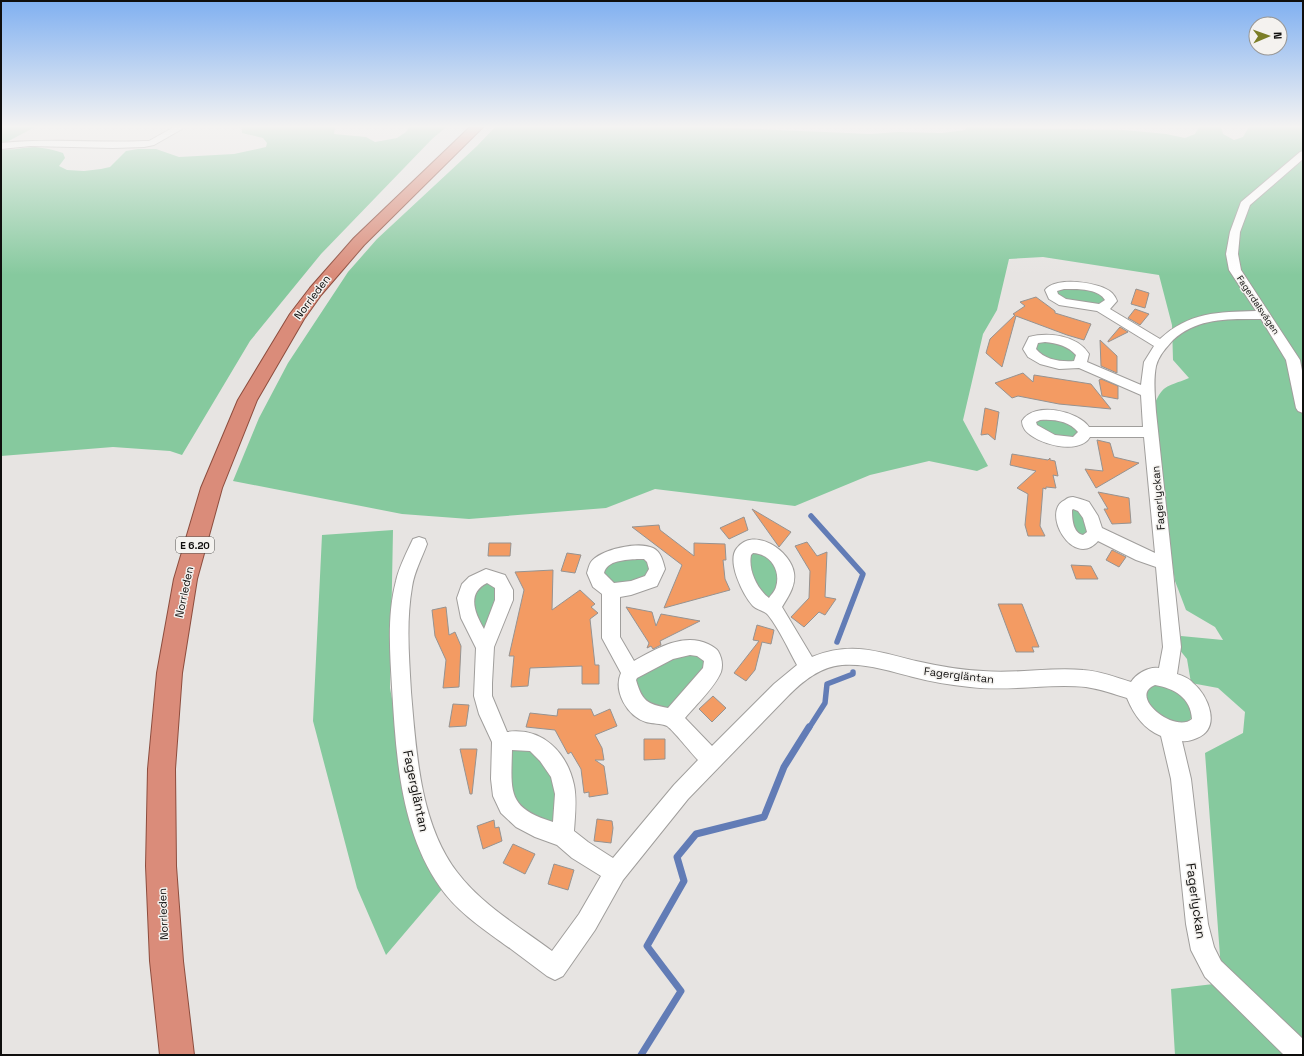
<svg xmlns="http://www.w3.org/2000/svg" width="1304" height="1056" viewBox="0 0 1304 1056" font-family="'Space Grotesk',sans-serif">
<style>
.green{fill:#86c99e}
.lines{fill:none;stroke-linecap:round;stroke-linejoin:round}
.stream-far1{stroke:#627cb6;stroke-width:5.5}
.stream{stroke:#627cb6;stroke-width:7}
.building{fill:#f39b63;stroke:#969391}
.minor-casing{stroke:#a09e9c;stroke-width:2}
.trunk-casing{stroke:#8d4d3e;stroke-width:2}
.minor{fill:#fff;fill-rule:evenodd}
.trunk{fill:#da8c7a;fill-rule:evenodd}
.labels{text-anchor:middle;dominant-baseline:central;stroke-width:3;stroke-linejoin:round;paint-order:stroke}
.far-street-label{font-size:9px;fill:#0f0e0d;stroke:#f4f2ef}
.shield{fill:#f4f2ef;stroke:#545251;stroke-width:1}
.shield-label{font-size:10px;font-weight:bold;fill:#0f0e0d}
.street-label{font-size:11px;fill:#0f0e0d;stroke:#f4f2ef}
.near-street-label{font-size:13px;fill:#0f0e0d;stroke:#f4f2ef}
</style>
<rect width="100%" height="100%" fill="#e7e4e2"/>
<path class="green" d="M1,127H35L1,145Z
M236,127H335L334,134L366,137L375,142L397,138L406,132L409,127H446L432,139L321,254L250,341L182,455L170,451L113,447L1,456V149C13,151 23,147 35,147C45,148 55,150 63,153L65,158L59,166L67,170L84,171L101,169L110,167L126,151L138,149H156L179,157L234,154L266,147L267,143L263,138L242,133V128Z
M495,127H713L870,134L898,132L942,133L965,130L967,127L1125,130L1166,134L1185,138L1195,134L1199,127H1221L1223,134L1234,140L1243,137L1249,127H1303V1055H1175L1171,989L1222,983L1205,753L1243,733L1245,712L1218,688L1191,683L1187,659L1179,649L1181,636L1223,640L1215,627L1186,610L1175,581L1167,530L1152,410C1163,383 1165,388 1189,378L1173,360L1172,325L1159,275L1043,257L1009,259L997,310L983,334L963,420L988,466L977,471L929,461L870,475L795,506L655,489L606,508L469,519L402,514L233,481L259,418L288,363L348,272L377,239L477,146Z
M1077,288L1099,291L1106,301L1095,306L1069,303L1054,291L1057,289Z
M1034,342H1052L1077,351V363L1042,360L1032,344Z
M1036,419L1066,421L1080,432L1074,439L1045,434L1034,422Z
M1080,506L1090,533L1077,537L1066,509Z
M393,530L390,688L420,851L443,888L386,955L357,888L313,721L322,535Z
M763,550L782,576L772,602L750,580L748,552Z
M637,555L652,564L646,579L617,587L600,570L603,565Z
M487,581L500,592L486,634L469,601L473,593Z
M687,649L711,662L678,707L651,711L633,681L638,671Z
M1151,684L1181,690C1189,705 1198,713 1185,728L1154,715L1144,692Z
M524,744L555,773L557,828L519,811C516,801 505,775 505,766C505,755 515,747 524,744Z"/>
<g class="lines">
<path class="stream-far1" d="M811,516L863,574L837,642
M809,728L825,703L827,684L853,674V672"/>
<path class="stream" d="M641,1055L681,991L647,946L684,881L677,857L696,834L764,817L784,767L809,727"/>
</g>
<path class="building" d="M1136,289L1149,293L1145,308L1131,304Z
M1036,297L1055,311V313L1091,324L1084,340L1067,335L1016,316L1002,367L986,353L990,339L1015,315L1013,314L1025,306L1020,302Z
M1135,309L1149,314L1140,325L1128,318Z
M1120,327L1128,332L1108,342V341Z
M1100,340L1117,356V373L1101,366Z
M1023,373L1033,382L1034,375L1091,384L1111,409L1059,404L1018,396L1012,398L995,383Z
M1101,379L1118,386V399L1102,396L1099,380Z
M985,408L999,412L995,440L988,434L981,435Z
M1097,440L1110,443L1114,457L1139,463L1096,488L1085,469L1103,471Z
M1012,454L1048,460L1050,458V460L1055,461L1058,476L1053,475L1056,488L1046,487V489L1043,488L1040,526L1045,536H1028L1025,525L1028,494L1017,488L1036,471L1010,465Z
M1098,492L1129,498L1131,523L1112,524L1104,509H1108Z
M752,509L791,532L779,547Z
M744,517L748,530L729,539L720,528Z
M659,525L660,530L694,556V543L725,544L726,560H723L725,579L730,590L664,608L682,565L632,527Z
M807,542L817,556L827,552L825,597L836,599L825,615L819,612L804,627L791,617L809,598L810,571L795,546Z
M489,543H511L510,556H488Z
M1112,550L1126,557L1119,567L1106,560Z
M567,553L581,555L575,573L561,571Z
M1071,565L1091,566L1098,579H1076Z
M553,570L552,610L580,590L595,604L591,607L598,613L590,619L595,665H599V684H582V666L530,668L528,686L511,687L514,656H509L524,590L515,572Z
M998,604H1022L1039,647H1032L1034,652H1016Z
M446,607L449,635L455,632L461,646L459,687L443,688L446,660L435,636L432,610Z
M626,607L652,612L656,626L661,614L700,621L660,641L661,645L653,649L651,646L647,648L649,643Z
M757,625L774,630L771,644L762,642L755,670L746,681L734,673L759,641L753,640Z
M713,696L726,708L712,722L699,709Z
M453,704L469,705L466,726L449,727Z
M558,709H591L594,716L610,709L617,726L595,735L602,748L604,760H595L604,766L608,794L589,797V792L584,793L581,769L571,752L568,754L555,730L526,727L530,713L557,716Z
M644,739H665V759L644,760Z
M460,749H477L472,794H470Z
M597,819L612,821L613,828L611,843L594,841Z
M494,820L495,828L499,827L502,841L483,849L477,826Z
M513,844L535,854L525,874L503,863Z
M554,864L574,870L568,890L548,884Z"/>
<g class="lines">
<defs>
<path id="minor" d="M174,127H179L182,129L154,145L144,147L113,148L30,146L1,149V143C49,138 96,143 144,141H149Z
M1303,151V159L1250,205L1240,232L1238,254L1241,270L1300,360L1303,376V413L1298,411L1296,408L1286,360L1261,319C1230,319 1198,317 1173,340C1166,348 1159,355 1156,366C1153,381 1155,397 1156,412L1181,647L1177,674C1183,676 1189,678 1193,683C1208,695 1222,728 1197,738C1192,740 1187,742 1182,741L1191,779L1208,924L1214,947L1221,961L1303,1039V1055H1284L1205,977L1191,950L1186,924L1171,779L1161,736C1144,729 1134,715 1127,698C1114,694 1100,689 1086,687C1048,683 1009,692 970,687C951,685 932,682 913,677C890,671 866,663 842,665C820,667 803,681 788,696L688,799L623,880L595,930L563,976L555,980L547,976C535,967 523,958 511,949C486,931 458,913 440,887C400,830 396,754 392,687C390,652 387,615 396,581C399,567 407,552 413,539L419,537L425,539L427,544C422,558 414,572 412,587C406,622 409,657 411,692C416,751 420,824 457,872C482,905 520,927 552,951L579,914L601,876L572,858L557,845L535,837L516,827L501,813L493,796L491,779L492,742L479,714L474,696L476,648L461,618L457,598L462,584L469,577L486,569L505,575L513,590V600L494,647L492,683V696L507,732C542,727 567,752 574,785C577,800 575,816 574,831L588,842L613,858L674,785L698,760C691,753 674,731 667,726C661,723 652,724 646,722C627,716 613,691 621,673L602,638V594L593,587L587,573C588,570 589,565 591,562C601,549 639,541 653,548C661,552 663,561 665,569L657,586L631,595L620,597V637L634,661C655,649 684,632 708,644C712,646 716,648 718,651C722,658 723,665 721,672C715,687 696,705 685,718L712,746L774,684L797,665C788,649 780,630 768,615C765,611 757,610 753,606C743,595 726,561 737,548C754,526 791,551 794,573C796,586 788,597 782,607L812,657C852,641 878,652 916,661C938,666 960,670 983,671C1016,674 1050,667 1083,670C1100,671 1115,677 1131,682C1136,674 1149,666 1159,668L1163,647L1156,567L1136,560L1098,541C1073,570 1040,511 1065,500C1067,498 1070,497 1073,497C1078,498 1084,500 1089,502L1098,516L1102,528L1155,553L1144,437H1090C1079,456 1036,444 1025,430C1023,427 1022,424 1022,421C1034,401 1078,411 1089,427H1143L1141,395L1079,368L1059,369L1040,364L1028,357L1023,349L1029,337C1048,332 1077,335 1089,354L1087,362L1141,385L1144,362L1154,346L1097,311L1059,305L1049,299L1045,290C1055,276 1101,282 1112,293C1114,295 1116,298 1117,301L1110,309L1160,339C1189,312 1218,312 1256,311L1229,270L1226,254L1230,232L1241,202L1300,152ZM1064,289C1076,289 1098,288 1105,300L1099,304L1066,299L1058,294L1057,291ZM1045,342C1057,343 1068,346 1076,355L1074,361C1061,362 1045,360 1036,349L1038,343ZM1040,420C1054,419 1069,421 1078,432L1073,437L1055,435L1037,425L1036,422ZM1073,509L1078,511L1083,518L1087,532L1083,535C1073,533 1072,519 1072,510ZM753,553C771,554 781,571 776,587C775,591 771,595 769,598C757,589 748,570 751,555ZM637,559H644L647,562L649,569L645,576L631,581L614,583L604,573C607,560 626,560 637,559ZM487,583L495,588V600L484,629C474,612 467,593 487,583ZM690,655L697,656L704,661L703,668L668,708C647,704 642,701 636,680L637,678L673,659ZM1155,685C1174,688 1191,698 1192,719C1175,734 1127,696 1155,685ZM512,750L530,751L540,761L551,777L555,794L553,822C507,808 511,792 512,750Z"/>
<path id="trunk" d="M470,127H483L364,245L321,295L304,319L257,400L222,488L197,579L182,673L175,769L176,866L183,961L194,1055H160L150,961L146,866L148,769L157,673L174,579L201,488L238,400L290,314L310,288L354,238Z"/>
</defs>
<use href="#minor" class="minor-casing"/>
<use href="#trunk" class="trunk-casing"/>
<use href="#minor" class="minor"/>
<use href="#trunk" class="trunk"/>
</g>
<linearGradient id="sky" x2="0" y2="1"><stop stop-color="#80b0f1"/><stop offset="0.46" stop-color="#f4f3f2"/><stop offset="1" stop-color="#f4f3f2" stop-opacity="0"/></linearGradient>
<rect width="1304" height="275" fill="url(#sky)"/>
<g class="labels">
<g class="far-street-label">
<text transform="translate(1258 305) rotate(56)">Fagerdalsvägen</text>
</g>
<rect class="shield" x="176" y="537" width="38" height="16" rx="3"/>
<g class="shield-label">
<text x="195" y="545">E 6.20</text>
</g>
<g class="street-label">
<text transform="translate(312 297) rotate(-53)">Norrleden</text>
<text transform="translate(1158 498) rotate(-95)">Fagerlyckan</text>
<text transform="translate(184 592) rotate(-78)">Norrleden</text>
<text transform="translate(959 675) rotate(7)">Fagergläntan</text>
<text transform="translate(163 914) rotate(-92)">Norrleden</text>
</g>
<g class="near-street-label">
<text transform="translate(416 791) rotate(78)">Fagergläntan</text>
<text transform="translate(1196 901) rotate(82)">Fagerlyckan</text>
</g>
</g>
<rect width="1304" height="1056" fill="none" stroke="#0f0e0d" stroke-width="4"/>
<g transform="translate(1268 36) rotate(88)"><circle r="19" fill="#f4f2ef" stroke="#989795"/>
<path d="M0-3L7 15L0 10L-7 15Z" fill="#7b7e27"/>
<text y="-6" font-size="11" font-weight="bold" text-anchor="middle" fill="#0f0e0d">N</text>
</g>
</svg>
